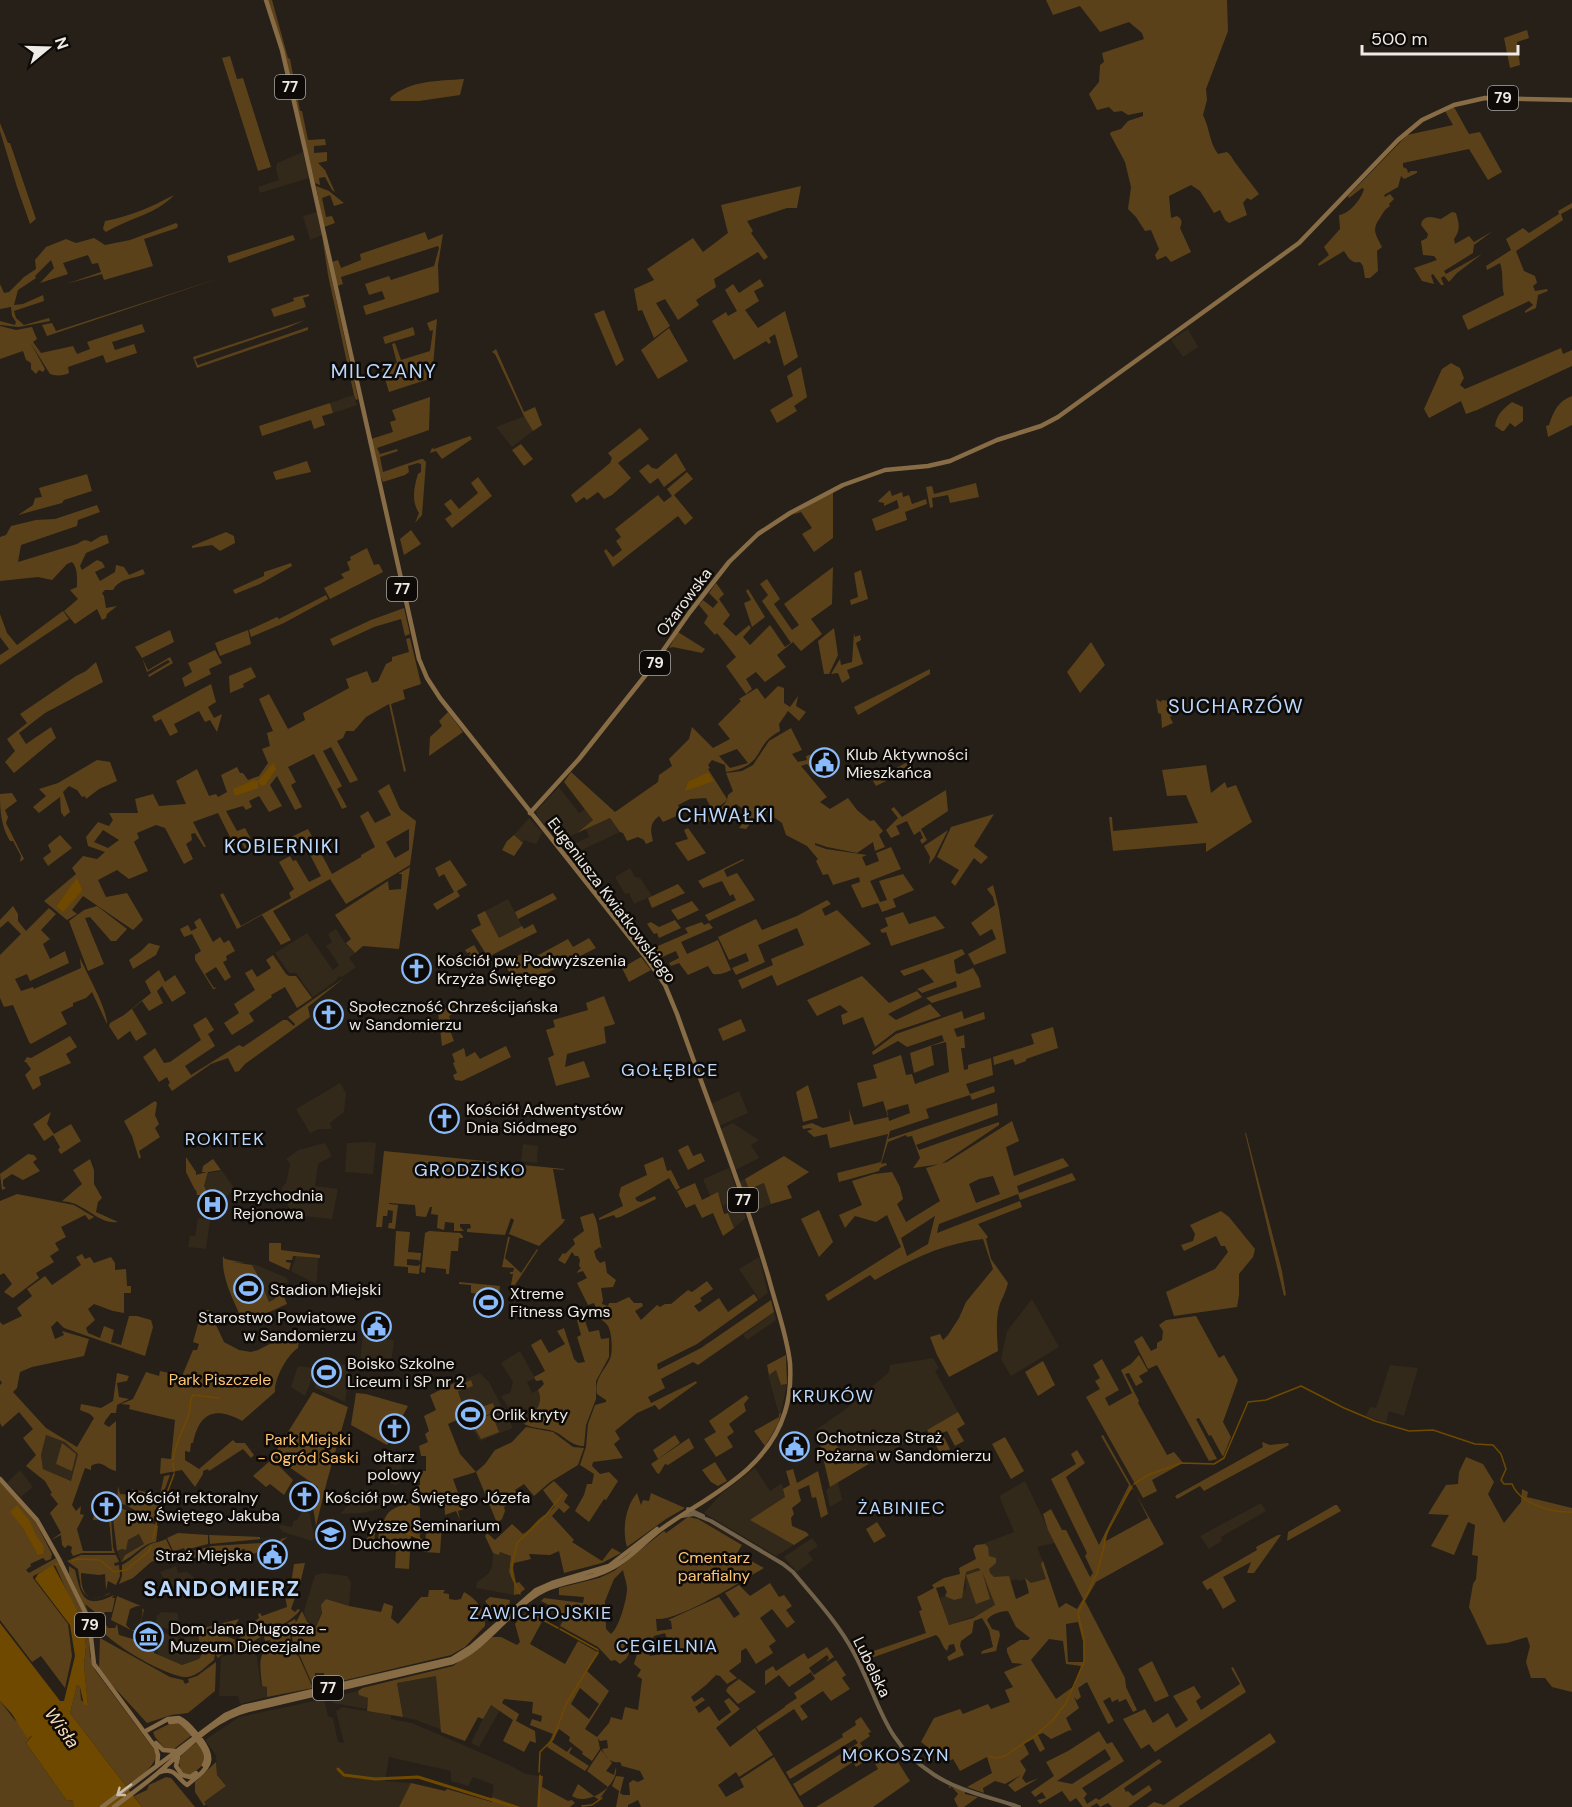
<svg xmlns="http://www.w3.org/2000/svg" width="1572" height="1807" viewBox="0 0 1572 1807" font-family="'DM Sans',sans-serif">
<style>
.built{fill:#32291b}
.green{fill:#5b411a;fill-rule:evenodd}
.water{fill:#6f4900}
.lines{fill:none;stroke-linecap:round;stroke-linejoin:round}
.stream{stroke:#6f4900;stroke-width:1.5}
.canal{stroke:#6f4900;stroke-width:3}
.secondary{stroke:#73624a;stroke-width:4}
.primary{stroke:#876c45;stroke-width:4.5}
.oneway{stroke:#cabead}
.labels{text-anchor:middle;dominant-baseline:central;stroke-width:5;stroke-linejoin:round;paint-order:stroke}
.shield{fill:#0d0a07;stroke:#aaa7a2;stroke-width:1.5}
.shield-label{font-size:15px;font-weight:bold;fill:#eeeae5}
.street-label{font-size:16px;fill:#eeeae5;stroke:#0d0a07}
.poi-label{font-size:16px;fill:#eeeae5;stroke:#0d0a07;text-anchor:start}
.park-label{font-size:16px;fill:#fcc475;stroke:#0d0a07}
.neighbourhood-label{font-size:18px;letter-spacing:1.5px;fill:#bbd8fd;stroke:#0d0a07}
.water-label{font-size:18px;font-style:italic;fill:#f7dbb5;stroke:#0d0a07}
.quarter-label{font-size:20px;letter-spacing:1.5px;fill:#bbd8fd;stroke:#0d0a07}
.district-label{font-size:22px;font-weight:bold;letter-spacing:1.5px;fill:#bbd8fd;stroke:#0d0a07}
</style>
<rect width="100%" height="100%" fill="#262018"/>
<path class="built" d="M303,152L309,178L260,193L258,187L279,180L276,170L277,163Z
M317,212L322,235L310,240L303,216Z
M1188,329L1198,347L1183,357L1171,340Z
M354,395L357,405L333,413L330,403Z
M525,416L533,431L512,447L496,427Z
M559,787L579,813L585,809L593,820L577,833L558,842L538,817L536,811Z
M529,818L542,832L536,844L524,840L523,843L514,835Z
M610,818L620,832L569,856L564,849L589,837L586,829Z
M630,868L635,877L640,878L652,896L634,904L629,893L625,894L615,877Z
M508,899L522,926L499,939L485,911Z
M336,929L345,943L355,953L349,958L356,967L342,977L340,976L336,979L337,980L313,997L296,973H289L275,953L307,933L333,970L339,965L326,946L332,942L328,934Z
M340,1083L346,1093L344,1112L330,1123L332,1129H319L310,1133L296,1109Z
M739,1091L748,1113L719,1126L711,1104Z
M733,1123L759,1140L751,1145L759,1158L735,1170L721,1129Z
M368,1142L376,1143L373,1174L345,1172L347,1143Z
M325,1143L332,1156L318,1164L315,1186L338,1189L332,1219L293,1215L283,1196L282,1187L286,1183L290,1164L286,1159L298,1150Z
M523,1144L538,1146L537,1163L521,1161Z
M729,1168L739,1196L723,1206L718,1193L710,1196L703,1179Z
M222,1171L235,1189L224,1198L212,1197L204,1186L208,1173Z
M745,1179L749,1188L764,1183L771,1204L750,1213L738,1182Z
M741,1204L746,1218L734,1228L728,1213Z
M198,1218L210,1220L206,1249L188,1247L190,1236H195Z
M296,1256L318,1258L317,1280L315,1283L291,1271Z
M759,1257L768,1293L759,1299L739,1269Z
M254,1264L287,1278L288,1282L280,1285L284,1296L269,1303L257,1274L252,1265Z
M1032,1299L1059,1347L1011,1376L1001,1359L1007,1331Z
M774,1312L776,1320L747,1340L743,1335Z
M365,1317L383,1319L385,1321L383,1339L394,1340L391,1365L360,1361Z
M520,1351L535,1378L527,1382L532,1393L538,1390L541,1398L539,1406L524,1424L510,1410L501,1396L510,1393L513,1382L501,1363Z
M933,1358L939,1368L935,1371L958,1412L838,1482L842,1500L830,1507L826,1490L830,1487L817,1429L846,1409L889,1372L890,1365Z
M318,1361L347,1365V1367H350L345,1402L315,1388Z
M1390,1365L1418,1368L1404,1416L1389,1411L1386,1423L1366,1416L1370,1407L1376,1408Z
M298,1366L312,1368L310,1384L305,1396L291,1387Z
M776,1370L781,1385L787,1384L781,1413L779,1414L768,1375Z
M480,1373L489,1382L513,1428L480,1441L468,1421L456,1383Z
M46,1435L65,1442L78,1454L71,1481L43,1469L41,1455Z
M395,1451L403,1459L400,1481L396,1485L388,1482L377,1472Z
M755,1468L770,1491L782,1483L785,1497L751,1520L794,1545L776,1556L704,1513L722,1493Z
M20,1470L33,1487L21,1497L7,1483Z
M1025,1481L1055,1543L1037,1547L1047,1571L1046,1579L1030,1585L1026,1579L1018,1581L1017,1579L993,1586L979,1545L1014,1532L1000,1498L1001,1495Z
M362,1489L378,1490L383,1508L362,1513L340,1514Z
M1261,1503L1266,1511L1221,1537L1222,1541L1209,1549L1200,1536Z
M303,1510L310,1514L314,1537L312,1541L283,1532L279,1527L281,1525L292,1527L294,1520L296,1521Z
M139,1534L144,1544L125,1555L121,1561L117,1551L123,1549L126,1550L128,1540Z
M812,1538L818,1546L808,1553L813,1560L797,1572L784,1557Z
M500,1552L511,1556L509,1572L514,1583V1595L476,1588L477,1582L488,1574L492,1567L493,1553L499,1554Z
M176,1566L178,1573L187,1572L198,1581L184,1588L180,1589L179,1585L169,1589L160,1572Z
M982,1567L996,1609L949,1625L940,1598L966,1589L965,1572Z
M323,1573L347,1576L351,1582L349,1606L326,1599L316,1627L305,1619L304,1611L315,1575Z
M160,1612L178,1613L179,1631L156,1626L157,1615H159Z
M160,1633L177,1635L178,1638L198,1636L202,1654L199,1659L182,1665L157,1656Z
M256,1651L261,1686L267,1687V1697L240,1704L238,1696H219L221,1657L240,1652Z
M436,1676L442,1730L416,1720L403,1717L397,1683Z
M358,1691L359,1695L369,1698L366,1709L334,1703L332,1699V1697Z
M324,1699L328,1716L333,1718L338,1742L344,1743L336,1711L342,1707L391,1715V1719L412,1723L507,1764L526,1774L539,1776L537,1807H521L492,1797L494,1785L473,1777L468,1786L451,1781V1771L389,1757L385,1781L411,1783L399,1807H208L204,1802L226,1786L217,1775L216,1755L205,1740L239,1717Z
M490,1705L500,1710L479,1747L471,1743Z"/>
<path class="green" d="M268,0H272L288,58L290,59L300,111H302L308,140L325,139L326,145L314,146V153L327,152V161L318,163L325,170L335,192L332,190L325,177L319,178L320,185L315,183L282,45Z
M1046,0H1227L1228,31L1206,89L1207,100L1203,115C1210,129 1209,142 1218,154L1227,152C1232,156 1233,160 1237,165C1244,175 1252,184 1259,194L1251,200L1247,198L1243,203L1247,215L1229,223L1225,220L1220,210L1214,213L1200,191L1191,185L1169,196L1171,218L1177,216C1183,220 1182,222 1180,228L1191,252L1171,262L1166,256L1157,260L1155,255L1159,249L1151,230L1145,231L1136,217L1128,209L1131,187L1125,162L1110,134L1111,132L1121,129L1128,121L1143,116V112L1128,115L1122,111L1114,112L1109,107L1097,110L1089,94L1099,82L1100,65L1104,62L1102,53L1144,39L1142,33L1129,22L1100,32L1080,6L1053,15Z
M1527,30L1529,38L1517,42L1520,65L1510,68L1504,38Z
M230,56L237,79L243,78L271,167L258,171L222,58Z
M464,79L460,95L419,101H391L390,98C410,80 438,81 464,79Z
M1454,107L1469,134L1480,132L1502,172L1488,180L1469,149L1403,163V167L1407,169L1408,173L1411,171H1417V173L1404,179L1401,176L1398,187L1384,195L1385,197L1390,194L1394,199L1389,204L1390,206C1384,210 1383,213 1380,218C1371,230 1376,235 1382,247L1377,251L1378,271L1370,278H1365L1363,266L1360,262C1351,264 1348,257 1344,251L1319,266L1318,264L1329,255L1324,247L1340,229L1339,215C1349,214 1361,200 1364,189L1362,188L1349,198L1348,196L1407,135L1453,125L1445,111Z
M0,123L8,143H10L36,219L30,224L17,187L0,131Z
M316,186L329,191L344,203L334,206L330,195L322,198L326,217L332,216L335,223L324,227Z
M801,186L797,208H787L747,221L753,231L751,233L768,257L764,260L758,252L714,279L716,287L696,300L699,305L678,320L665,299L656,303L670,326L654,338L642,310L638,311L634,289L654,280L647,269L693,238L703,252L728,233L721,205Z
M174,195C157,214 127,219 106,232L103,229L105,221C131,216 151,207 174,195Z
M1572,203V208L1561,214L1563,220L1516,251L1524,271L1535,276L1537,283L1533,286L1535,291L1547,289L1548,291L1538,295L1536,308L1525,313V311L1533,305L1529,301L1468,330L1462,316L1504,295C1501,283 1504,274 1500,263L1487,270L1486,266L1511,250L1506,239L1523,228L1529,233L1559,214L1558,211Z
M1452,212L1456,213C1459,224 1461,229 1454,239L1455,244L1469,236L1474,242L1493,231L1474,245L1473,253L1444,271L1446,274L1482,254L1457,273L1449,282L1444,276L1441,278L1444,285H1441L1433,274L1431,275L1434,284L1422,281L1414,268L1437,260L1434,256L1423,255L1421,241L1427,238L1428,234L1421,225L1422,221C1428,214 1434,218 1441,219Z
M176,223L178,225L177,228L144,239L153,266L104,280L102,274L66,284L101,272L98,263L92,264L88,255L63,263L68,274L40,283L54,268L51,260L35,276L36,278L18,290L14,305L23,304L43,295L44,301L14,311L16,318L24,325L49,318L50,321L19,327L0,325V321L15,325L16,322L12,316L11,307L0,309V284L4,293L9,292L24,277L36,269L35,260L46,247L66,239L76,243L94,238L105,245L130,240Z
M425,232L428,240L443,234L438,265L439,292L366,315L363,306L385,299L382,291L369,295L365,284L389,276L391,280L434,266L439,248L438,246L341,277L343,284L337,286L332,262L338,260L341,268L361,260L360,254Z
M293,235L295,240L229,263L227,256Z
M322,235L358,399L356,400L354,395L328,275Z
M223,277L47,336L42,325L52,323L56,331Z
M760,279L764,286L754,291L759,301L745,310L758,328L785,311L798,357L784,366L775,334L769,338L771,342L769,344L766,341L734,360L712,321L726,312L728,316L737,311L725,290L733,284L739,293Z
M309,294V296L303,298L306,307L274,317L271,309L294,301L293,298Z
M604,310L624,360L616,366L594,314Z
M437,319L432,378L389,392L382,369L397,363L392,344L395,343L401,360L430,351L433,330L430,331L427,323Z
M305,320L287,328L195,359L198,365L308,327V330L197,368L193,357Z
M142,324L145,332L112,342L115,350L134,344L137,353L106,363L103,355L68,367L69,373C64,376 55,376 50,374L30,342L45,369L43,372L39,370L36,374L31,369V363L26,360L23,351L0,359V326L16,330L32,327L37,339L33,342L41,353L73,346L77,354L90,349L87,342Z
M413,327L415,335L385,344L383,337Z
M669,328L688,361L658,379L641,350Z
M1561,348L1563,354L1572,350V366L1477,410L1466,414L1461,401L1429,418L1424,409L1442,369L1451,363L1460,368L1464,378L1460,385L1465,389Z
M496,349L524,412L535,407L542,425L533,431L524,416L495,354L492,352Z
M801,367L807,397L794,406L797,411L777,423L770,410L793,396L787,376Z
M1572,396V425L1548,437L1546,426L1549,425C1553,412 1558,401 1572,396Z
M430,397L429,430L377,448L380,454L397,449L398,451L380,457L383,472L421,459H423L426,462L422,515L415,523L419,513C411,501 414,487 418,474L421,472V464L418,463L408,466L409,472L405,475L383,482L378,471L371,439L393,432L390,422L396,420L392,410Z
M1512,402L1523,407V421L1515,427L1510,423L1504,431H1502L1495,426C1497,414 1502,410 1512,402Z
M330,403L333,413L322,416L325,425L314,429L311,420L262,436L259,426Z
M640,428L649,439L618,463L631,478L612,495L604,499L598,492L587,500L584,497L576,503L571,495L610,463L612,458L608,453Z
M470,436L472,439L442,459L436,451L430,453L432,448L434,449Z
M521,444L533,459L524,466L512,450Z
M676,453L686,470L664,487L658,478L650,484L639,471L648,464L652,468L657,469Z
M307,461L311,472L276,480L273,472Z
M687,472L693,479L674,495L693,518L685,525L678,516L613,567L604,551L606,549L613,557L622,550L616,541L621,537L615,529L658,495L664,502L672,496L667,489Z
M87,474L92,491L64,500L62,503L18,515L33,505L35,498L42,497L39,488Z
M478,477L492,496L452,528L445,519L452,514L444,504L451,499L459,509L478,493L471,483Z
M976,483L979,497L950,503L948,495L932,498L933,507L930,508L926,487L932,486L934,494Z
M890,490L892,496L902,492L903,497L909,495L912,504L926,499L927,504L905,512L907,520L876,531L872,519L899,508L897,500L884,506V503L879,502L878,501Z
M833,491V538L814,552L802,534L812,528L801,512L792,515Z
M97,505L100,512L78,520L77,526L21,545L18,562L77,544C83,540 85,539 91,542L101,536L107,535L109,543L86,553L80,566L82,570L97,560L102,562L105,567L95,572L100,581L115,572L116,565L124,567L129,575L143,569L145,574C134,579 119,578 113,590H105L102,593L104,596L106,608L117,606L107,614L106,618L102,620L97,609L75,624L64,611L78,599L70,590L77,587C77,579 78,568 72,562L67,564L52,580L38,577L0,581V537L6,535L11,526L36,520L55,519Z
M411,530L421,544L404,555L400,539Z
M226,532L234,536L235,543L220,551L212,545L192,548V546Z
M367,548L374,565L379,564L383,572L330,599L324,588L344,578L341,574L350,570L347,562L351,560L350,557Z
M291,563L292,566L260,584L235,594L233,590L264,576V572Z
M833,567L832,604L811,619L822,634L801,651L793,642L777,655L786,667L765,682L756,672L746,679L752,689L746,694L726,666L736,657L717,633L715,635L704,623L708,616L699,605L703,600L713,608L718,602L709,593L716,583L724,594L719,599L730,615L723,624L736,636L749,625L751,628L743,637L750,645L770,625L785,647L791,643L762,601L768,595L760,584L767,579L780,599L774,604L792,630L799,625L784,604Z
M861,570L868,599L851,605L850,600L858,597L854,573Z
M748,589L765,617L752,627L744,603L751,600L746,591Z
M326,595L328,599L284,623L251,637L249,630L277,617L279,619Z
M404,608L410,634L405,636L401,619L374,627L333,646L330,639L371,620Z
M63,611L69,619L0,665V655L9,649L0,637V614L7,633L17,645Z
M834,628L838,655L829,674H824L818,641Z
M170,630L174,642L142,658L148,670L170,657L173,663L149,677L148,675L170,662L168,660L147,672L142,658L135,647Z
M248,630L251,644L220,656L215,643Z
M678,632L705,649L702,653L673,647L669,648Z
M854,633L855,637L860,635L861,640L856,643L863,664L847,670L850,678L842,683L838,673L831,674L840,659L841,665L852,662Z
M410,638L421,684L403,690L405,699L391,704L406,771L404,772L389,704L366,717L354,731H346L343,738L337,741L358,780L350,783L331,747L323,751L342,786L337,789L347,807L342,809L314,754L288,767L296,782L291,785L302,807L295,810L277,776L270,785L282,806L269,812L259,796L249,801L252,807L246,810L243,806L226,811L237,831L245,828L251,839L244,842L250,853L248,854L241,842L234,845L218,813L193,822L206,847H204L195,833L191,834L192,840L186,844L193,859L184,864L165,828L156,825L137,833L139,838L134,842L148,871L129,879L117,870L98,880L106,897L127,893L143,920L133,930L83,896L72,910L77,914L67,920L44,901L76,874L72,868L83,856L97,859L105,852L88,846L86,837L98,822L109,826L113,820L109,813H138L135,799L153,794L159,806L186,804L176,781L197,769L209,796L216,794L218,797L227,792L221,775L237,767L240,773H243L248,780L259,776L268,763L262,749L270,746L267,733L273,731L259,699L269,694L288,729L305,720L303,713L349,688L346,679L367,671L372,683L378,681L386,664L392,661V657L409,652L406,639ZM103,830L119,840L108,848L94,842ZM77,879L83,890L77,896L56,906Z
M1091,642L1105,665L1080,693L1067,672Z
M215,650L222,663L209,669L211,674L185,687L182,678L192,672L188,663Z
M96,662L103,682L45,713L19,733L26,744L51,727L56,738L14,773L5,762L15,751L7,739L27,723L20,714L76,676L86,671Z
M251,667L256,677L243,684L244,687L230,693L229,676Z
M930,669V674L858,715L854,707Z
M211,684L216,702L208,707L214,718L222,714L217,732L210,720L205,722L199,711L174,724L178,732L170,736L161,719L155,722L152,716Z
M778,686L784,688V703L790,707L798,696L796,706L806,712L799,721L788,711L779,724L780,731C752,745 767,766 726,772L725,765L712,760L708,765L710,768L708,769L727,799L725,802L698,822L699,817L712,810L706,798L690,799L678,805L681,814L663,822L659,816C650,823 650,829 653,841L646,844L644,840L638,837L627,841L623,833L620,832L610,818L577,833L593,820L564,782L571,772L615,812L658,782L659,775L672,766L669,759L689,739L692,727L713,748L730,739L718,724L741,701L739,699L757,688L765,699ZM737,749L748,763L730,768L719,756Z
M1156,699L1161,702L1162,700L1170,701L1179,710L1170,717L1173,723L1162,728L1161,714L1158,713Z
M448,712L463,732L429,756L430,737L442,726L439,721Z
M791,728L802,750L792,754L798,762L807,760L806,756L813,754L819,765L811,768L807,764L801,766L827,797L820,802L830,809L848,798L857,810L870,821L874,820L883,831L879,835L885,847L875,851L873,842L857,853L827,847L815,843V845L826,849L867,855L862,857L866,866L879,861L876,853L891,847L901,869L870,881L880,902L887,900L879,881L903,874L914,890L893,899L896,907L882,912L878,903L862,908L851,885L860,882L859,877L833,885L828,874L823,875L816,861L818,859L807,846L786,835L782,823L762,809L746,829L739,828L750,814L736,804L713,822L701,821C711,814 727,808 728,795L733,791L726,773L742,771L753,765L769,741Z
M97,760L110,762L117,781L99,789L86,799L85,796L82,797L77,790L69,786L63,792L70,812L64,817L61,812L60,797L39,813L33,807L46,796L39,789L58,783Z
M911,760L914,767L876,786L873,781Z
M1206,765L1211,793L1225,782L1227,788L1236,785L1252,822L1206,852V843L1113,851L1109,817H1112L1113,831L1198,823L1186,795L1167,796L1162,770Z
M389,784L400,809L416,821L410,865L346,904L330,879L273,911L291,940L281,945L262,915L237,929L220,895L223,893L241,926L291,898L289,893L294,889L279,862L290,856L293,861L296,860L309,882L321,876L305,845L297,849L291,837L308,829L332,874L361,857V855L375,847L360,816L368,811L375,823L391,815L378,791ZM409,829V850L395,858L386,842Z
M946,790L948,811L921,829L927,840L922,844L920,840L923,838L920,831L914,835L907,821L896,826L900,834L891,838L886,830L898,818L891,809L894,807L902,817Z
M12,793L17,801L5,810L8,817L6,823L24,859L20,862L21,856L13,841H10C1,826 0,811 0,794Z
M994,814L974,846L988,857L981,864L974,858L955,886L951,882L959,870L937,857L951,827Z
M688,828L706,853L688,861L675,843L688,839L684,830Z
M948,830L934,858L929,864L930,857L924,846Z
M60,835L72,848L48,866L43,858L51,852L48,845Z
M514,835L523,843L514,856L502,850L507,841Z
M743,859L744,860L724,870L727,877L737,873L755,900L709,921L705,915L736,900L733,894L730,896L722,881L703,888L698,881Z
M450,860L467,885L457,891L460,896L437,910L433,904L454,892L444,874L439,877L435,868Z
M410,867L399,949L363,946L355,953L346,943L351,939L335,915L388,881L389,890L401,889L402,874H398Z
M678,884L685,893L652,908L648,898Z
M993,885L999,909L1006,953L974,965L968,954L996,939L992,929L980,936L971,923L995,905L993,897L987,889Z
M553,893L557,899L518,919L515,912Z
M827,900L831,904L822,909L825,916L837,910L871,944L777,986L772,975L742,989L738,980L773,965L771,959L804,945L797,928L758,945L765,962L736,975L732,968L749,961L746,953L729,960L718,937L756,919L762,930L797,916Z
M692,901L699,910L678,920L671,910Z
M13,906L18,914V921L26,931L49,908L56,914L41,930L50,939L43,944L50,959L65,951L69,963L30,981L27,974L15,979L21,991L33,987L34,989L81,968L80,958C87,974 107,1008 107,1024L92,992L86,998L73,1003V1006L61,1012L67,1024L31,1044L29,1042L13,1005L4,1007L0,998V955L21,934L8,921L0,928V920Z
M97,906L127,929L116,941H111L90,917L85,918L104,964L88,971L69,921L84,910Z
M485,911L499,938L522,926L524,929L533,924L537,932L488,957L471,930L481,925L477,915Z
M903,912L909,924L935,916L945,928L891,946L886,932L882,933L880,930L888,926L885,918Z
M200,918L213,942L220,937L224,943L229,940L235,951L226,956L227,960L223,962L231,977L225,981L216,967L205,974L214,988L216,987L215,989H213L195,960V955L201,951L192,934L184,937L180,929L188,925L191,931L197,928L194,922Z
M675,920L681,928L659,938L657,933L654,934L647,924L651,922L659,927Z
M702,922L704,925L709,923L713,928L681,942L687,954L718,940L731,970C725,973 720,975 713,974L708,966L688,975L679,963L671,966L669,963L679,958L676,951L651,962L644,952L688,933L685,928Z
M589,938L596,948L527,983L522,973L512,977L504,963L527,951L531,959L568,939L573,947Z
M149,943L160,946L156,955L133,969L129,960L141,951Z
M474,945L483,960L466,968L461,960L471,954L470,952L467,953L465,950Z
M962,949L965,954L954,960L956,973L959,974L973,968L979,978L981,987L932,1003L926,998L957,987L956,981L922,993L917,989L934,982L923,969L904,976L900,971Z
M273,955L286,974L289,976H296L312,998L297,1008L285,987L271,995L272,997L249,1013L254,1021L232,1035L224,1023L239,1013L234,1004L255,990L245,973L252,969L257,977L271,968L266,960Z
M641,957L651,970L629,982L622,968Z
M159,970L165,982L175,975L186,993L172,1002L162,986L157,991L163,1003L149,1011L142,1001L132,1009L147,1034L136,1041L130,1031L118,1040L109,1026L110,1023L124,1015L151,993L145,981Z
M862,976L889,1003L917,991L922,997L888,1014L896,1020L930,1004L941,1016L896,1031L875,1047L863,1017L843,1025L841,1015L848,1012L840,1005L817,1016L807,1000Z
M344,978L308,1007L310,1017L245,1064L239,1071L235,1072L228,1058L211,1064L172,1091L168,1085L170,1083L167,1077L159,1082L143,1057L155,1048L164,1063L170,1062L201,1040L193,1025L206,1017L214,1030L208,1034L215,1046L185,1066L191,1075L239,1045L243,1047L283,1020H287L294,1026L295,1024L288,1017Z
M604,996L615,1024L604,1027L606,1043L567,1054L565,1067L584,1061L590,1077L556,1086L548,1058L554,1055L546,1030L555,1027L553,1020L588,1010L586,1003Z
M454,1004L458,1011L449,1016L453,1028L450,1030L454,1041L442,1046L438,1012Z
M962,1011L964,1019L984,1012L985,1019L954,1029L957,1037L964,1035L965,1048H961L964,1070L968,1069V1065L991,1058L993,1075L966,1084L970,1094L994,1086L995,1092L972,1100L970,1095L926,1109L929,1118L890,1131L888,1139L997,1103L998,1115L916,1145L919,1150L999,1122V1125L941,1164L913,1168L920,1158L912,1136L907,1137L906,1135L888,1142L881,1164L886,1163L887,1165L880,1168L879,1171L839,1182L837,1173L881,1162L888,1134L830,1148L827,1134L814,1137L807,1131L813,1129L809,1128L803,1129L802,1126L812,1123L823,1128L850,1121L849,1109L854,1125L888,1117L883,1101L863,1107L857,1083L877,1078L873,1065L901,1055L906,1075L912,1074L915,1084L949,1072L946,1042L931,1046L934,1065L914,1073L910,1053L944,1041L942,1035L907,1047L898,1041L873,1055L872,1052L896,1034ZM908,1104L910,1113L889,1121L887,1110Z
M741,1019L746,1031L723,1041L718,1029Z
M1053,1027L1058,1048L1026,1059V1061L1015,1065L1013,1059L994,1065L993,1057L1034,1044L1031,1034Z
M70,1036L77,1047L66,1054L71,1063L39,1077L41,1085L33,1090L25,1075L31,1069L26,1062H24L27,1057L31,1058Z
M506,1046L511,1057L462,1081L455,1080L453,1075L457,1073L453,1063L455,1062L452,1054L464,1048L466,1057L475,1052L480,1059Z
M808,1085L818,1118L803,1122L796,1092Z
M155,1101L157,1103L155,1115L159,1124L155,1128L160,1137L139,1151L141,1157L139,1159L132,1136L124,1121Z
M51,1112L47,1124L54,1134L71,1124L81,1141L61,1154L58,1150L60,1147L53,1135L44,1141L33,1124Z
M1012,1121L1019,1141L1006,1147L1014,1176L1063,1158L1069,1166L1017,1186L1019,1193L1072,1173L1076,1180L1020,1200L1018,1194L939,1224L937,1233L1020,1201L1022,1207L978,1224L988,1237L986,1239L991,1259L1008,1283C1006,1290 1004,1295 1001,1301C995,1315 997,1336 998,1351L949,1377L937,1355L930,1337L940,1334L943,1340L948,1335L959,1318L966,1302L993,1269L983,1239C944,1243 907,1261 875,1280L870,1275L828,1301L825,1295L901,1247L887,1215L876,1222L855,1216L845,1228L839,1215L862,1205L852,1181L874,1174L892,1172L900,1187L903,1199L897,1204L906,1222L940,1201L926,1168L947,1162ZM993,1176L1000,1194L976,1203L969,1184L979,1179ZM935,1216L928,1244L907,1256L901,1238Z
M1245,1133H1246L1282,1271L1286,1295L1284,1296Z
M688,1145L693,1156L701,1153L705,1161L688,1170L678,1150Z
M384,1151L564,1169V1170L553,1169L562,1219H565L563,1223L539,1246L509,1234L514,1220L511,1218L505,1235L467,1232V1229L471,1228L470,1224H460V1227L464,1231H454V1223L445,1222L444,1230L437,1228L438,1215L431,1214L432,1207H430L426,1217L416,1216L415,1205L389,1203V1204L398,1205L395,1229L388,1228L389,1223H392L393,1211L388,1210L387,1216H383L382,1227H376Z
M28,1154L34,1155L37,1159L33,1162L40,1171L23,1180L12,1174L3,1180V1186L6,1188L2,1190L0,1174Z
M784,1156L809,1172L787,1186L792,1198L771,1204L764,1183L749,1189L745,1179Z
M186,1157L196,1172V1175L207,1172H202L203,1166L213,1159L221,1170L208,1172L204,1186L209,1195H197L196,1190H195L186,1172Z
M663,1157L667,1171L671,1170L680,1188L676,1190L669,1178L635,1198L637,1201L641,1202L655,1196L656,1199L620,1217L616,1218L614,1215L599,1220V1218L623,1206L619,1195L621,1187L647,1175L644,1165Z
M90,1159L94,1170V1184L102,1198L98,1202L96,1212L118,1222C103,1224 93,1213 81,1207C75,1203 69,1202 62,1201L82,1184L73,1170Z
M695,1183L702,1200L718,1192L724,1214L728,1213L734,1228L723,1236L713,1213L702,1218L695,1204L686,1208L677,1191Z
M17,1194L74,1205L94,1217L89,1220L85,1215L61,1227L66,1237L55,1243L59,1250L50,1256L54,1262L36,1273L39,1278L13,1298L4,1292L12,1284L4,1273L0,1275V1201Z
M819,1210L833,1242L819,1257L801,1219Z
M1221,1211L1229,1217L1255,1249L1253,1257L1239,1274V1295L1237,1307L1174,1316L1166,1292L1215,1269L1228,1252L1225,1246H1221L1216,1236L1184,1251L1181,1245L1193,1241L1195,1234L1190,1225Z
M593,1213C599,1222 598,1238 602,1249L600,1247L594,1251L596,1258L600,1263L605,1261L607,1273L616,1280L613,1287L601,1288L603,1300L602,1304L608,1306L609,1303H616L629,1297L634,1303H642L643,1306L635,1311L641,1320L657,1305L660,1307L665,1304H671L688,1290L692,1292L707,1281L713,1289L700,1298L702,1301L694,1306L699,1312L719,1298L728,1312L754,1294L758,1300L697,1344L657,1364L658,1370L701,1348L771,1300L774,1312L698,1365L693,1362L661,1379L665,1388L648,1397L651,1403L696,1381L697,1383L659,1410L655,1405L637,1413L615,1431L620,1439L614,1444L623,1458L593,1462L592,1466L600,1474L609,1472L618,1481L606,1500L604,1499L589,1522L575,1511L584,1495L587,1484H592L594,1474L580,1465L586,1447L588,1424L595,1405L606,1402V1400L597,1394C594,1379 604,1371 610,1359C613,1352 612,1333 608,1326C605,1321 598,1318 593,1314L597,1310L594,1303L588,1305L577,1283L587,1278L583,1271L576,1273L581,1268L579,1266L580,1260L578,1256H575L572,1252L565,1264L558,1260L563,1253L565,1254L575,1244L573,1239L584,1231L580,1217Z
M396,1231L410,1232L408,1252L421,1253L420,1262L419,1260L407,1259V1265L418,1266L420,1264L419,1274L408,1273V1267L394,1266Z
M429,1231L460,1233L463,1236V1238H459L458,1251H451L449,1274H446V1269L426,1267L425,1273L421,1272L425,1233Z
M508,1237H510L505,1258L521,1273L537,1249L538,1250L515,1285H511L513,1274H510V1272H513L514,1268L502,1267Z
M269,1243H281V1250L320,1255V1258L293,1256L292,1260H286V1262L291,1263L289,1270L269,1261Z
M82,1254L85,1259L90,1257L94,1263L111,1257L115,1263V1270L126,1269L127,1286H131V1293H124V1313L113,1311L94,1304L88,1309L95,1320L86,1328L88,1333L100,1338L104,1326L114,1330L111,1342L121,1345L129,1316H137L151,1320L153,1327L145,1356L64,1328L57,1321L51,1327L55,1339L64,1335L62,1331L89,1339L84,1356L32,1367L20,1372L17,1388L13,1392L46,1428L77,1447L94,1418L90,1414L80,1410L81,1404L101,1408L113,1401L117,1373L129,1376L127,1381L117,1383L119,1397L129,1399L117,1405L116,1413H111L105,1421L104,1424L109,1427L116,1421V1471C105,1469 103,1459 91,1466V1470L85,1468L72,1505L76,1511L81,1506L80,1514L84,1515L77,1529L83,1551H112L109,1519L93,1520L94,1515L111,1517L113,1547L115,1553H82L73,1556L71,1552L72,1547L68,1545L65,1548L62,1545L61,1535L51,1540L61,1533L50,1513L58,1504L50,1494L52,1493L45,1481L26,1466L36,1455L23,1438L33,1429L19,1412L2,1427L0,1423V1385L2,1383L0,1380V1322L3,1325L22,1316L17,1308L32,1296L27,1289L45,1276L52,1285L81,1265L76,1257ZM46,1435L65,1442L78,1454L71,1481L43,1469L41,1455Z
M223,1256L225,1259L245,1263L232,1262L252,1265L257,1274L269,1302L275,1299L271,1290L280,1286L287,1304L245,1323L243,1322C234,1301 221,1278 223,1256Z
M459,1282L500,1286L499,1296L471,1293V1285L459,1284Z
M202,1310H209L224,1342L239,1350L251,1352L258,1350L282,1338L285,1344C294,1333 304,1333 316,1338L299,1336L298,1348C286,1356 274,1380 275,1392L242,1421C215,1406 199,1413 193,1443H191L190,1452L185,1451V1460L199,1469L233,1440L236,1443H245L254,1455L251,1458L243,1449L209,1471L208,1469L203,1471V1474L195,1487L182,1470L160,1474L161,1458L171,1459L175,1420L129,1409L130,1405L121,1404L133,1399L146,1372L159,1376L160,1371L169,1373L170,1371L182,1376L193,1350H197L199,1344L193,1342Z
M1196,1316L1219,1358L1224,1355L1238,1380L1223,1422L1231,1437L1223,1457L1211,1435L1209,1436L1199,1418L1196,1419L1217,1459L1209,1461L1157,1365L1148,1369L1134,1341L1142,1336L1151,1351L1157,1348V1343L1162,1340L1163,1331L1159,1325L1166,1320Z
M584,1318L589,1332L599,1330L601,1339L609,1338V1357L596,1381V1399L586,1425L584,1446C570,1446 566,1436 553,1431C544,1428 533,1429 524,1424C533,1413 545,1405 538,1390L544,1384L542,1380L536,1381L534,1377L545,1371L531,1345L541,1339L549,1353L565,1344L557,1331L564,1328L574,1359L578,1363L585,1362L577,1337L581,1335L577,1320Z
M786,1355L787,1384L781,1385L776,1370L769,1375L767,1365Z
M1139,1355L1148,1371L1139,1376L1143,1382L1136,1386L1129,1373L1125,1374L1139,1401L1138,1403L1167,1455L1174,1452L1183,1463L1152,1480L1157,1491L1143,1498L1086,1397L1100,1389L1095,1381L1100,1378L1093,1365L1102,1359L1119,1390L1105,1398L1109,1406L1132,1393L1121,1370L1131,1364Z
M1043,1361L1055,1385L1038,1396L1025,1372Z
M471,1380L473,1386L458,1391L466,1415L464,1407L473,1403L475,1409L493,1403L496,1412L469,1421L466,1416L448,1424L460,1454L476,1472L485,1464L495,1450L512,1442L526,1427L553,1432L573,1447L584,1448L578,1465L550,1482L534,1496L524,1484L515,1490L518,1498L504,1507L505,1511L502,1519L497,1523L476,1472L453,1479L464,1509L458,1511L460,1520L456,1511L445,1515L444,1497L416,1501L417,1486L420,1485V1471H426V1456H421L419,1446L428,1442L425,1434L429,1431L424,1416L436,1410L430,1395L454,1383L457,1386Z
M313,1392L348,1407L327,1481L316,1526L313,1507L318,1487L273,1456Z
M356,1393L366,1394L408,1406L387,1445L351,1425Z
M746,1395L749,1398L744,1404L746,1411L729,1424L734,1432L727,1437L733,1447L716,1457L704,1439L716,1432L709,1421Z
M958,1412L965,1424L957,1429L964,1441L955,1446L947,1431L942,1433L950,1449L941,1454L927,1430Z
M781,1413L778,1424L765,1446L754,1431L779,1417V1414Z
M492,1414L499,1432L481,1439L471,1422Z
M675,1435L680,1443L658,1459L653,1450Z
M1103,1435L1164,1544L1096,1582L1085,1601L1125,1678L1126,1687L1137,1710L1133,1712L1126,1699L1119,1702L1118,1699L1112,1702L1110,1697L1103,1701L1114,1721L1108,1724L1087,1682L1078,1688L1081,1697L1077,1700L1074,1697L1079,1708L1066,1718L1072,1731L1070,1730L1051,1739L1043,1733L1038,1735L1045,1749L1040,1752L1033,1739L1024,1744L1029,1754L1020,1761L1026,1770L1022,1778L1026,1783L1039,1778L1015,1792L1008,1785L1021,1775L1005,1784L995,1781L983,1788L984,1793L967,1787L992,1773L987,1757L960,1771L953,1759L947,1762L921,1742L934,1718L960,1709L963,1714L988,1704L991,1709L1010,1702L1005,1690L1013,1687L1004,1672L1023,1664L1012,1663L1007,1652V1648L1020,1640H1028L1030,1638L1016,1627L1008,1611C1001,1611 991,1614 987,1620L992,1629L999,1631L1000,1635L996,1651L981,1654L982,1651L993,1647L989,1630L982,1618L974,1621L972,1633L961,1641L960,1646L964,1655L949,1661L947,1657L956,1651L954,1644L949,1645L947,1651C941,1646 942,1639 936,1635L863,1661L859,1656L926,1633L919,1611L922,1610L917,1597L934,1588L932,1585L944,1578L960,1574L959,1568L976,1559L973,1549L976,1545L985,1544L988,1547L989,1556L996,1558V1563L989,1569L990,1573L994,1577L1009,1576L1016,1599L1029,1593L1025,1578L1031,1583L1046,1579L1041,1564L1043,1561L1059,1608L1066,1603L1077,1609L1083,1599L1048,1530L1043,1514L1051,1509L1062,1530H1066L1090,1577L1093,1573L1085,1556L1087,1553L1051,1479L1076,1464L1071,1454L1077,1450L1085,1463L1066,1477L1099,1545L1129,1485L1101,1436ZM1133,1488L1148,1518L1106,1541C1108,1527 1123,1498 1133,1488ZM978,1568L981,1570L966,1575L976,1604L990,1599L982,1571L995,1605L973,1618L949,1625L936,1588L944,1586L947,1592L945,1596L954,1600L962,1598L966,1572ZM1078,1622L1083,1641L1084,1660L1083,1662H1068L1066,1625V1624ZM1049,1639L1063,1641L1066,1664L1081,1666L1074,1686L1056,1699L1031,1660Z
M1005,1437L1024,1471L1011,1479L992,1444Z
M689,1438L694,1448L668,1465L665,1464L659,1474L657,1473L651,1464Z
M828,1438L841,1450L838,1453L835,1451L829,1458L836,1465L842,1458L840,1455L843,1452L846,1455L855,1449L865,1460L875,1451L884,1455L830,1487L820,1445H826Z
M1262,1442L1270,1445L1288,1443L1289,1445L1204,1491L1200,1486L1177,1499L1175,1496L1263,1447Z
M62,1443L76,1454L72,1471L56,1464Z
M1466,1457L1483,1464L1494,1482L1488,1494L1504,1523L1521,1502L1522,1489L1528,1492L1527,1497L1572,1508V1692L1552,1687L1545,1678H1531L1526,1662L1530,1646L1527,1637L1507,1643L1487,1645L1469,1607L1473,1584L1476,1579L1478,1556L1472,1555L1475,1525L1468,1522L1454,1555L1431,1546L1449,1515L1428,1514L1446,1485L1458,1484L1459,1472Z
M272,1459L293,1480L284,1495L270,1484L266,1487L253,1476Z
M715,1462L727,1481L718,1486L711,1482L702,1470Z
M793,1469L797,1483L818,1471L828,1514L821,1518L816,1497L812,1498L809,1485L798,1490L801,1501L792,1508L794,1514L791,1518L792,1526L806,1532L809,1535L794,1545L750,1520L785,1497L783,1489L790,1485L786,1471Z
M170,1475L153,1521L126,1505L117,1503L118,1486L120,1494L131,1495L132,1489L160,1495L164,1476Z
M554,1481L568,1495L564,1502L570,1507L564,1513L559,1508L552,1516L574,1540L572,1542L602,1561L612,1548L621,1553L602,1563L564,1573L559,1551L550,1555L529,1554L531,1559L514,1563L513,1568L516,1583L519,1582L525,1589L519,1594L514,1595V1583L509,1572L511,1556L500,1552L499,1555L493,1553L485,1536L487,1533L495,1540L512,1524L523,1534C531,1530 535,1521 543,1516C548,1513 551,1511 555,1506L543,1490Z
M0,1482L34,1519L52,1554L51,1559L46,1561L43,1558L30,1564L31,1566L26,1570L29,1573L56,1558L88,1622L90,1656L95,1670L156,1752C157,1768 137,1777 126,1786L70,1713L77,1685L80,1687L81,1700L88,1705L84,1665L86,1647L84,1630L55,1565L33,1576V1578L68,1624L72,1656L65,1688L41,1656L32,1662L0,1620Z
M637,1493L641,1505L643,1500L649,1501L651,1493L685,1508L666,1519L627,1547C622,1531 625,1507 637,1493Z
M418,1502V1537L411,1535L409,1569L395,1568L396,1547L378,1543L379,1530L375,1534L374,1542L364,1541L378,1527L386,1526L383,1525C386,1507 401,1505 418,1502Z
M1335,1505H1337L1341,1511L1287,1541L1288,1532Z
M117,1506L158,1526L156,1542C144,1542 134,1557 121,1562L125,1555L144,1544L139,1534L128,1540L126,1550L122,1549L117,1551L113,1519Z
M688,1517L698,1519L742,1545L737,1553L764,1568C741,1581 680,1621 656,1619L657,1631L672,1629L671,1621L668,1620L719,1597L734,1618L740,1614L725,1593L739,1585L750,1596L770,1583L779,1597L784,1595L792,1606L786,1610L795,1622L787,1628L772,1609L760,1618L776,1641L769,1646L773,1653L756,1664L746,1648L741,1651V1662L729,1671L737,1678L727,1684L720,1676L716,1675L706,1685L691,1697L694,1702L702,1697L705,1700L695,1707L699,1713L709,1706L719,1721L731,1712L724,1701L729,1698L740,1709L716,1728L730,1747L755,1728L773,1755L739,1777L736,1772L718,1785L726,1797L744,1787L740,1779L774,1757L804,1807H641L638,1800L628,1805V1807H616L619,1791L612,1786L616,1776L624,1777L620,1793L623,1795H630L629,1783L633,1780L638,1782L644,1779L640,1771L622,1766L620,1762C611,1764 605,1757 602,1749L608,1748L607,1740L600,1741L598,1738L600,1749L592,1761L582,1754L583,1752L569,1741L570,1737L559,1729L552,1742L567,1752L571,1747L572,1748L569,1753L589,1766L585,1771L547,1747L553,1734L530,1725L532,1719L541,1722L542,1716L532,1713L533,1702L504,1699L502,1703L519,1714L516,1721L535,1731L536,1743L530,1741L524,1752L503,1741L513,1720L491,1705L483,1719L478,1717L465,1741L441,1732L436,1676L397,1683L403,1717L367,1711L368,1698L359,1695L358,1691L362,1688L453,1666L492,1637H501L517,1645L520,1642L515,1624C526,1611 529,1608 545,1616L530,1644L565,1664L578,1641L599,1653L587,1671L609,1691L585,1729L597,1737L609,1723L611,1717L622,1720L625,1707L638,1710L642,1679L637,1676L641,1670L634,1664L637,1654L630,1652L626,1659L620,1664L615,1660L611,1661L598,1647L560,1626L565,1617L551,1609V1606L541,1601L544,1598L583,1603L584,1597L559,1595V1588L599,1578L614,1571L664,1531L666,1533ZM623,1570C624,1576 627,1583 627,1589C627,1599 619,1628 611,1634L606,1629L605,1601L614,1579ZM665,1633L667,1639L661,1654L650,1656L647,1648L654,1636ZM580,1688L599,1704L589,1719L571,1704Z
M877,1522L886,1536L874,1543L866,1529Z
M427,1523L442,1524L440,1553L424,1552Z
M178,1533L208,1535V1544L185,1550L184,1548L175,1551L174,1553L167,1538Z
M209,1535L260,1537V1539L272,1538L210,1544Z
M1278,1535H1281L1254,1573H1247L1251,1562L1223,1577L1236,1601L1223,1609L1211,1588L1207,1590L1202,1582L1257,1550L1256,1547Z
M288,1537L282,1541L278,1552L259,1549L256,1553L247,1555L245,1549H242V1551L217,1555L216,1553L205,1556V1561L203,1554L194,1558L193,1554L187,1556V1559L182,1560L181,1557L177,1558V1555L212,1546L261,1543V1545L280,1542L281,1539Z
M166,1539L173,1554L151,1562L133,1578L119,1584L122,1576V1565C132,1560 145,1546 151,1544C157,1542 160,1542 166,1539Z
M81,1555H116L119,1562L114,1563L115,1566L119,1565L120,1576L116,1585L108,1581L106,1590L105,1574L99,1575L81,1573C81,1583 82,1600 98,1598C104,1597 107,1593 111,1593C99,1599 88,1602 81,1588L78,1569L67,1561Z
M305,1563L300,1584L290,1591L294,1564Z
M69,1566L75,1570C81,1596 84,1610 114,1595L112,1598H115L112,1612H105L101,1617L108,1628H115L117,1624L119,1635L140,1641L145,1631L158,1634L154,1653L182,1665L199,1659L202,1654L197,1631H191L239,1619L228,1637L236,1640L230,1645V1647L236,1649L231,1645L253,1626L251,1624L259,1618L258,1614L260,1613L262,1616L287,1607L285,1595H296L291,1609L295,1612L298,1609L300,1610C292,1623 253,1641 238,1649C233,1652 223,1652 218,1658L209,1643L208,1633L209,1645L215,1654L214,1660C206,1666 198,1676 187,1677C169,1678 110,1644 100,1628L96,1631L93,1629V1624L96,1625L98,1621L94,1617L96,1613L85,1604L90,1617L69,1574Z
M429,1590H445L443,1593L449,1594V1599L456,1600L461,1599L464,1592C477,1599 486,1611 485,1626L465,1647L451,1655L325,1685L324,1673H315L314,1688L300,1656L294,1650L292,1636L295,1634L293,1630L291,1631L293,1634L290,1636L293,1651L299,1657L313,1688L267,1697V1687L262,1686C261,1670 255,1650 274,1647L270,1640L265,1641L264,1637L295,1619L296,1623L293,1626L296,1629L294,1626L302,1611L307,1622L316,1627L322,1613L321,1605L326,1599L349,1606L381,1612L384,1603L393,1606L391,1618L398,1624L421,1597H428Z
M117,1596L141,1606H137L130,1609L126,1625L131,1630H136C140,1625 144,1614 142,1608L144,1610L139,1629L133,1631L111,1620Z
M490,1597L510,1600L509,1606L498,1616L494,1615L485,1601Z
M100,1638L170,1677L183,1680L185,1684L189,1682L188,1679L197,1676L216,1662L215,1691L188,1713L171,1715L147,1723L113,1686L99,1668Z
M827,1647L834,1657L826,1662L829,1658L827,1655L809,1668L814,1675L836,1660L846,1675L842,1678L850,1689L831,1701L823,1691L800,1706L808,1717L802,1721L794,1709L759,1732L756,1727L785,1707V1706L797,1698L794,1693L815,1679L811,1672L789,1687L779,1675L765,1685V1671L773,1666L776,1671L804,1653L808,1659Z
M1152,1661L1169,1696L1155,1702L1138,1669Z
M1233,1667L1246,1692L1155,1752L1149,1744L1141,1749L1123,1719L1145,1709L1153,1723L1168,1713L1176,1728L1188,1720L1173,1696L1194,1686L1201,1697L1196,1701L1201,1710L1240,1684L1231,1668Z
M739,1679L756,1692L738,1704L726,1691L728,1687Z
M0,1701L14,1719L32,1735L26,1743L67,1801L72,1800L74,1807H0Z
M861,1717L871,1732L868,1733L870,1736L860,1743L871,1757L879,1752L887,1762L892,1759L895,1764L898,1762L910,1781L873,1807H816L878,1769L871,1757L856,1767L853,1762L800,1796L793,1784L858,1743L855,1739L790,1779L786,1772L843,1737L842,1734L856,1725L855,1721Z
M171,1723H181L192,1735L174,1749H165L155,1737L153,1732Z
M1099,1731L1107,1744L1112,1742L1124,1761L1082,1788L1087,1794L1084,1798L1087,1804L1096,1798L1099,1800L1159,1759L1162,1762L1124,1788L1126,1792L1128,1791L1133,1796L1149,1785L1152,1790L1128,1807H1112L1108,1803L1100,1807L1097,1803L1090,1807H1083L1076,1798L1070,1802L1062,1791L1040,1804L1037,1800L1046,1798L1042,1792L1035,1797L1031,1792L1054,1776L1046,1762L1068,1751ZM1105,1749L1111,1759L1072,1784L1057,1781Z
M1270,1733L1276,1742L1178,1807H1147L1154,1802L1164,1805Z
M197,1742L205,1755L204,1764L191,1775L183,1774C173,1757 184,1753 197,1742Z
M601,1750L612,1763L606,1771L614,1775L616,1767C619,1786 587,1807 572,1796L578,1784L599,1800L608,1787L587,1771Z
M216,1762L217,1775L226,1786L204,1802L206,1804L204,1806L195,1792V1782Z
M539,1776H543L542,1787L568,1801L572,1800L575,1803L570,1807H537Z
M166,1777L171,1778L195,1807H142L134,1796L147,1790L149,1785Z
M411,1783L445,1791L447,1789L492,1802V1797L521,1807H399Z
M949,1786L965,1791V1794L978,1797L964,1807H958L954,1799L958,1794L952,1787L949,1788Z"/>
<path class="water" d="M273,763L276,769L265,785L261,786L258,781V788L235,796L233,789L254,780L258,781Z
M708,772L714,781L685,791L688,782Z
M77,878L83,890L63,912L56,906Z
M17,1505L29,1520L37,1537L44,1547L43,1554L38,1555L23,1528L10,1512Z
M53,1565L76,1608L84,1630L86,1647L84,1665L88,1705H84L80,1687L77,1685L70,1713L142,1807H74L72,1800L67,1801L26,1743L32,1736L27,1738L12,1714L0,1701V1623L57,1697L60,1701H64L75,1656L70,1625L35,1579L38,1574Z"/>
<g class="lines">
<path class="stream" d="M173,1460C175,1442 184,1430 189,1413C192,1406 188,1402 193,1395L219,1398
M173,1463L174,1472
M1134,1484L1148,1475L1181,1463L1214,1464L1224,1458L1248,1402L1266,1400L1301,1386L1344,1408L1375,1421L1409,1431L1433,1430L1475,1444L1493,1445L1501,1454L1506,1469L1501,1480L1504,1484H1512C1520,1504 1552,1513 1572,1512
M383,1525L395,1527L424,1541
M419,1538V1507
M153,1539L157,1520L174,1474
M72,1561L77,1559L100,1560L114,1572L126,1570L149,1551L151,1546
M55,1565L58,1564
M520,1594L512,1577V1564L517,1543L546,1515L562,1495
M528,1612L558,1628
M560,1629L598,1650
M989,1756L995,1758L1005,1756L1036,1735L1053,1720L1066,1703L1084,1662V1641L1078,1613L1097,1573L1104,1547L1105,1536L1132,1486
M539,1772L540,1752L553,1739L566,1704L598,1652
M582,1806L592,1805L602,1798
M539,1807L540,1775"/>
<path class="canal" d="M338,1769L344,1775L375,1779L418,1777L515,1807"/>
<path class="secondary" d="M688,1509L703,1516
M682,1516L694,1514L711,1521L783,1564L793,1572C814,1597 839,1624 854,1653C880,1701 883,1742 933,1774C958,1791 990,1797 1019,1807"/>
<path class="primary" d="M530,813L579,759L648,672L690,612L729,562L758,534L790,513L843,485L885,470L928,466L950,461L997,440L1041,426L1058,417L1299,243L1398,140L1422,120L1454,105L1485,98L1572,100
M0,1479L37,1520L59,1559L89,1620L94,1664L156,1748L158,1755L157,1765
M170,1722L179,1721C186,1725 205,1747 206,1755C207,1760 206,1761 204,1765
M144,1732L168,1719L179,1718C188,1722 193,1730 200,1738C218,1762 208,1768 187,1785C177,1778 175,1767 160,1772
M156,1743L163,1750L175,1751
M178,1757L176,1766L182,1775L190,1777L196,1773
M102,1807L225,1715L243,1707L452,1659L471,1647L536,1590L552,1583L609,1566L657,1529
M114,1807C128,1796 144,1785 158,1773C185,1750 212,1719 248,1710L453,1662C490,1646 510,1607 545,1590C566,1580 590,1580 610,1569C629,1560 643,1543 660,1530C707,1496 766,1473 785,1412C790,1396 791,1379 790,1363C787,1335 776,1306 769,1279C743,1190 708,1102 677,1014L665,985L647,959L440,698L427,678L419,659L305,149L282,50L266,0"/>
</g>
<defs><path id="oneway-shaft" d="M-6 0H5M1.5-3L5.5 0L1.5 3" fill="none" stroke-width="1.6" stroke-linecap="round" stroke-linejoin="round" transform="scale(1.5)"/></defs>
<use class="oneway" href="#oneway-shaft" transform="translate(124 1790) rotate(143)"/>
<defs>
<symbol id="civic-ring" viewBox="-11 -11 22 22"><circle r="9.5" fill="#0d0a07" stroke="#88bafc" stroke-width="1.5"/><path d="M-.6-6.5H3V-4.5H.6V-3L4-1V1h2V6H-6V1h2V-1L-.6-3ZM-1.2 2.5V6h2.4V2.5Z" fill="#88bafc"/></symbol>
<symbol id="church-ring" viewBox="-11 -11 22 22"><circle r="9.5" fill="#0d0a07" stroke="#88bafc" stroke-width="1.5"/><path d="M-1.2-6h2.4v3.5h3.3v2.4h-3.3V6h-2.4V-.1h-3.3v-2.4h3.3Z" fill="#88bafc"/></symbol>
<symbol id="hospital-ring" viewBox="-11 -11 22 22"><circle r="9.5" fill="#0d0a07" stroke="#88bafc" stroke-width="1.5"/><path d="M-5-5h3v3.5h4V-5h3V5h-3V1.5h-4V5h-3Z" fill="#88bafc"/></symbol>
<symbol id="stadium-ring" viewBox="-11 -11 22 22"><circle r="9.5" fill="#0d0a07" stroke="#88bafc" stroke-width="1.5"/><path d="M0-5a6.5 5 0 1 0 0 10a6.5 5 0 1 0 0-10ZM-3.5-1.8h7v3.6h-7Z" fill="#88bafc"/></symbol>
<symbol id="university-ring" viewBox="-11 -11 22 22"><circle r="9.5" fill="#0d0a07" stroke="#88bafc" stroke-width="1.5"/><path d="M0-5L7-2L0 1L-7-2ZM-4 1L0 2.5L4 1V4Q0 6-4 4Z" fill="#88bafc"/></symbol>
<symbol id="museum-ring" viewBox="-11 -11 22 22"><circle r="9.5" fill="#0d0a07" stroke="#88bafc" stroke-width="1.5"/><path d="M0-6L6-3V-2H-6V-3ZM-5-1h2V3h-2ZM-1-1h2V3h-2ZM3-1h2V3H3ZM-6 4H6V6H-6Z" fill="#88bafc"/></symbol>
</defs>
<g fill-rule="evenodd">
<use href="#civic-ring" x="808" y="746" width="33" height="33"/>
<use href="#church-ring" x="400" y="952" width="33" height="33"/>
<use href="#church-ring" x="312" y="998" width="33" height="33"/>
<use href="#church-ring" x="428" y="1102" width="33" height="33"/>
<use href="#hospital-ring" x="196" y="1188" width="33" height="33"/>
<use href="#stadium-ring" x="232" y="1272" width="33" height="33"/>
<use href="#stadium-ring" x="472" y="1286" width="33" height="33"/>
<use href="#civic-ring" x="360" y="1310" width="33" height="33"/>
<use href="#stadium-ring" x="310" y="1356" width="33" height="33"/>
<use href="#stadium-ring" x="454" y="1398" width="33" height="33"/>
<use href="#church-ring" x="378" y="1412" width="33" height="33"/>
<use href="#civic-ring" x="778" y="1430" width="33" height="33"/>
<use href="#church-ring" x="288" y="1480" width="33" height="33"/>
<use href="#church-ring" x="90" y="1490" width="33" height="33"/>
<use href="#university-ring" x="314" y="1518" width="33" height="33"/>
<use href="#civic-ring" x="256" y="1538" width="33" height="33"/>
<use href="#museum-ring" x="132" y="1620" width="33" height="33"/>
</g>
<g class="labels">
<g class="shield">
<rect x="275" y="75" width="30" height="24" rx="4.5"/>
<rect x="1488" y="86" width="30" height="24" rx="4.5"/>
<rect x="387" y="577" width="30" height="24" rx="4.5"/>
<rect x="640" y="651" width="30" height="24" rx="4.5"/>
<rect x="728" y="1188" width="30" height="24" rx="4.5"/>
<rect x="75" y="1613" width="30" height="24" rx="4.5"/>
<rect x="313" y="1676" width="30" height="24" rx="4.5"/>
</g>
<g class="shield-label">
<text x="290" y="87">77</text>
<text x="1503" y="98">79</text>
<text x="402" y="589">77</text>
<text x="655" y="663">79</text>
<text x="743" y="1200">77</text>
<text x="90" y="1625">79</text>
<text x="328" y="1688">77</text>
</g>
<g class="street-label">
<text transform="translate(684 602) rotate(-53)">Ożarowska</text>
<text transform="translate(612 900) rotate(53)">Eugeniusza Kwiatkowskiego</text>
<text transform="translate(872 1667) rotate(64)">Lubelska</text>
</g>
<g class="poi-label">
<text x="846" y="754">Klub Aktywności<tspan x="846" dy="18">Mieszkańca</tspan></text>
<text x="437" y="960">Kościół pw. Podwyższenia<tspan x="437" dy="18">Krzyża Świętego</tspan></text>
<text x="349" y="1006">Społeczność Chrześcijańska<tspan x="349" dy="18">w Sandomierzu</tspan></text>
<text x="466" y="1109">Kościół Adwentystów<tspan x="466" dy="18">Dnia Siódmego</tspan></text>
<text x="233" y="1195">Przychodnia<tspan x="233" dy="18">Rejonowa</tspan></text>
<text x="270" y="1289">Stadion Miejski</text>
<text x="510" y="1293">Xtreme<tspan x="510" dy="18">Fitness Gyms</tspan></text>
<text x="356" y="1317" text-anchor="end">Starostwo Powiatowe<tspan x="356" dy="18">w Sandomierzu</tspan></text>
<text x="347" y="1363">Boisko Szkolne<tspan x="347" dy="18">Liceum i SP nr 2</tspan></text>
<text x="492" y="1414">Orlik kryty</text>
<text x="816" y="1437">Ochotnicza Straż<tspan x="816" dy="18">Pożarna w Sandomierzu</tspan></text>
<text x="394" y="1456" text-anchor="middle">ołtarz<tspan x="394" dy="18">polowy</tspan></text>
<text x="127" y="1497">Kościół rektoralny<tspan x="127" dy="18">pw. Świętego Jakuba</tspan></text>
<text x="325" y="1497">Kościół pw. Świętego Józefa</text>
<text x="352" y="1525">Wyższe Seminarium<tspan x="352" dy="18">Duchowne</tspan></text>
<text x="252" y="1555" text-anchor="end">Straż Miejska</text>
<text x="170" y="1628">Dom Jana Długosza -<tspan x="170" dy="18">Muzeum Diecezjalne</tspan></text>
</g>
<g class="park-label">
<text x="220" y="1379">Park Piszczele</text>
<text x="308" y="1439">Park Miejski<tspan x="308" dy="18">- Ogród Saski</tspan></text>
<text x="714" y="1557">Cmentarz<tspan x="714" dy="18">parafialny</tspan></text>
</g>
<g class="neighbourhood-label">
<text x="670" y="1070">GOŁĘBICE</text>
<text x="225" y="1139">ROKITEK</text>
<text x="470" y="1170">GRODZISKO</text>
<text x="833" y="1396">KRUKÓW</text>
<text x="902" y="1508">ŻABINIEC</text>
<text x="541" y="1613">ZAWICHOJSKIE</text>
<text x="667" y="1646">CEGIELNIA</text>
<text x="896" y="1755">MOKOSZYN</text>
</g>
<g class="water-label">
<text transform="translate(62 1728) rotate(54)">Wisła</text>
</g>
<g class="quarter-label">
<text x="384" y="371">MILCZANY</text>
<text x="1236" y="706">SUCHARZÓW</text>
<text x="726" y="815">CHWAŁKI</text>
<text x="282" y="846">KOBIERNIKI</text>
</g>
<g class="district-label">
<text x="222" y="1588">SANDOMIERZ</text>
</g>
</g>
<g transform="translate(48 48) rotate(71)" stroke="#0d0a07" stroke-width="4.5" paint-order="stroke">
<path d="M0-4.5L10 22L0 15L-10 22Z" fill="#eeeae5"/>
<text y="-9" font-size="16" font-weight="bold" text-anchor="middle" fill="#eeeae5">N</text>
</g>
<path d="M1362 45v9h156v-9" fill="none" stroke="#eeeae5" stroke-width="3"/>
<text x="1371" y="45" font-size="18" fill="#eeeae5" stroke="#0d0a07" stroke-width="4.5" paint-order="stroke">500 m</text>
</svg>
